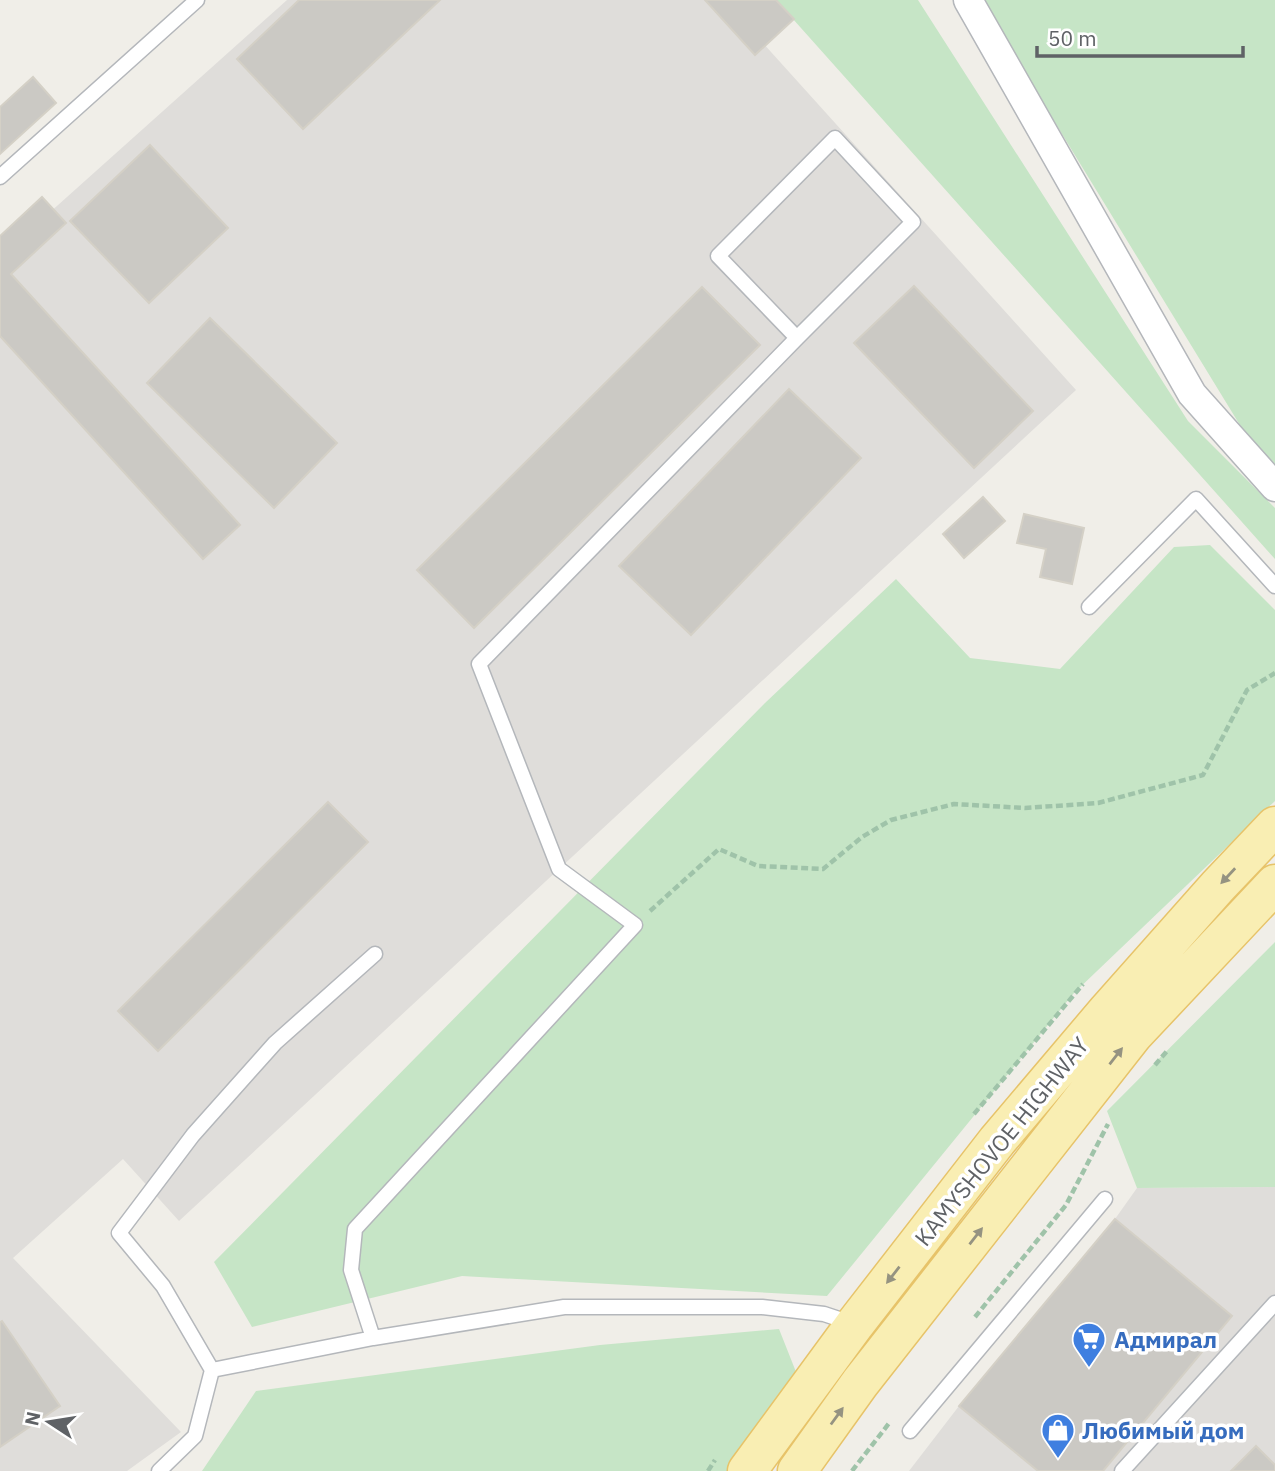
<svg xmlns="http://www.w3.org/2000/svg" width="1275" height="1471" viewBox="0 0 1275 1471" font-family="'IBM Plex Sans',sans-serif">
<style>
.industrial{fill:#dfddda}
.green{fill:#c6e5c6}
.building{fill:#cbc9c4;stroke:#d4d0c6;stroke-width:2}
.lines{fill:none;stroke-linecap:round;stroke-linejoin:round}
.lane-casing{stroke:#b4b7bb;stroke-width:17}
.street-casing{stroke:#b4b7bb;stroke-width:31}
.primary-casing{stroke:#e7c369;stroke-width:41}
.path{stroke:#9fc3a9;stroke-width:4.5;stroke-dasharray:7 3.5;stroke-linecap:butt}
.lane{stroke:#fff;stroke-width:14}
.street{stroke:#fff;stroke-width:28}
.primary{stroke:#f9eeb3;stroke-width:38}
.oneway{fill:#959381}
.labels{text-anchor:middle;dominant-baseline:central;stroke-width:7;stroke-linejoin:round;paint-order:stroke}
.street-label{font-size:23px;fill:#5f6266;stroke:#fff}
.shop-label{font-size:23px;font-weight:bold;fill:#366cbe;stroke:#fff;text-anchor:start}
</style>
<rect width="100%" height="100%" fill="#f0eee8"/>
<path class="industrial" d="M287,0H724L1076,390L179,1221L123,1159L13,1258L181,1432L127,1471H0V257Z
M1275,1187V1471H909L959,1406L1115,1219L1137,1188Z"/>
<path class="green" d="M776,0H918L1188,421L1275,508V559Z
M980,0H1275V467L1257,453Z
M1210,545L1275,610V801L1074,993L827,1296L462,1276L252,1327L214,1262L765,703L896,579L970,658L1060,669L1174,547Z
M1275,942V1187L1137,1188L1107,1111Z
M779,1329L800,1382L733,1471H202L256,1391L600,1345Z"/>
<path class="building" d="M299,0H440L303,129L237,59Z
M705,0H776L794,19L755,55Z
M33,77L56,103L0,154V107Z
M150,145L228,228L149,303L70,221Z
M42,197L66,223L11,274L240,525L203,559L0,336V236Z
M914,286L1033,411L974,468L854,343Z
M702,287L760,345L474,628L417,570Z
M210,318L337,443L274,508L147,383Z
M789,389L861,458L691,635L619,566Z
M983,497L1005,521L964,558L943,534Z
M1024,514L1084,528L1072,584L1040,577L1046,549L1017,543Z
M328,802L368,842L158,1051L118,1011Z
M1115,1219L1232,1316L1103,1471H1038L959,1406Z
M2,1321L60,1406L0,1447V1322Z
M1256,1446L1275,1465V1471H1231Z"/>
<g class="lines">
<defs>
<path id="lane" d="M0,177L197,0
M1089,607L1196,499L1275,586
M373,1338L351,1270L355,1229L635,925L559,869L479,664L797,338L913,222L835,138L718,256L797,338
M212,1370L373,1338L564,1307H762L824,1314L854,1324
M910,1431L1105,1199
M159,1471L195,1436L212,1370L163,1286L119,1233L193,1135L275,1043L375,954
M1122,1471L1275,1303"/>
<path id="street" d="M968,0L1192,394L1275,487"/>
<path id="primary" d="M747,1471L855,1324L997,1141L1108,1010L1218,886L1275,826
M797,1471L860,1383L1133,1035L1275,884"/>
</defs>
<use href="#lane" class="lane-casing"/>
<use href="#street" class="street-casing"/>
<use href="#primary" class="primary-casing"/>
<path class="path" d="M650,911L719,849L758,866L823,869L862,837L891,820L954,804L1025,808L1098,803L1203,775L1247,690L1275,673
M1155,1065L1167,1051
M974,1114L1083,984
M975,1317L1066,1205L1108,1124
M708,1471L715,1460
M852,1471L890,1422"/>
<use href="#lane" class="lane"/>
<use href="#street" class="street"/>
<use href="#primary" class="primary"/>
</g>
<defs><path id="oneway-solid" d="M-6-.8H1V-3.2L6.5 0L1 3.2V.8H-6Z" transform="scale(1.75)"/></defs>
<g class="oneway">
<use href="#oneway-solid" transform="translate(1228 876) rotate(133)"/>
<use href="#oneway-solid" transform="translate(1116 1056) rotate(-52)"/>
<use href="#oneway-solid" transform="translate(976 1236) rotate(-52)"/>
<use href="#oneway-solid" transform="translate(893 1275) rotate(128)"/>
<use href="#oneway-solid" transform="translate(837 1416) rotate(-54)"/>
</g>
<defs>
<symbol id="supermarket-pin" viewBox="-11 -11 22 30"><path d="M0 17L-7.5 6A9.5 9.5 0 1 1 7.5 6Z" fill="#3f7fe0" stroke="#fff"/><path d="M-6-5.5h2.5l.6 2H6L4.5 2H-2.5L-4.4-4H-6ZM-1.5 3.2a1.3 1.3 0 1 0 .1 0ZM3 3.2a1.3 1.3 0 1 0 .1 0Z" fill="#fff"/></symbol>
<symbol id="shop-pin" viewBox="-11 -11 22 30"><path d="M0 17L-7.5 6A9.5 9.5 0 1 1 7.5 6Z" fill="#3f7fe0" stroke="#fff"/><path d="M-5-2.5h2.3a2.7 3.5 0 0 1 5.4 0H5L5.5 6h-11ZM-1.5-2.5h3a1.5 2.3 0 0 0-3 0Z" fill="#fff"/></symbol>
</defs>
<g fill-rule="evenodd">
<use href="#supermarket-pin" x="1070" y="1320" width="38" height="52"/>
<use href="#shop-pin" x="1039" y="1411" width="38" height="52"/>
</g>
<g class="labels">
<g class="street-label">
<text transform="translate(1001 1141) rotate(-51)">KAMYSHOVOE HIGHWAY</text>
</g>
<g class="shop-label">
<text x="1114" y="1339">Адмирал</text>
<text x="1082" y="1430">Любимый дом</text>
</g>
</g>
<g transform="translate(49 1422) rotate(282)" stroke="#ffffff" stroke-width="5" paint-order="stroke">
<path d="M0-5L12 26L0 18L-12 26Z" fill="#5f6266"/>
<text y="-10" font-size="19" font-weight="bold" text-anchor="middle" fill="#5f6266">N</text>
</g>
<path d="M1037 46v10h206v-10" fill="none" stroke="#5f6266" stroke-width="3.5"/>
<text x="1048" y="46" font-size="21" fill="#5f6266" stroke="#ffffff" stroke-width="5" paint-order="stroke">50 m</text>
</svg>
